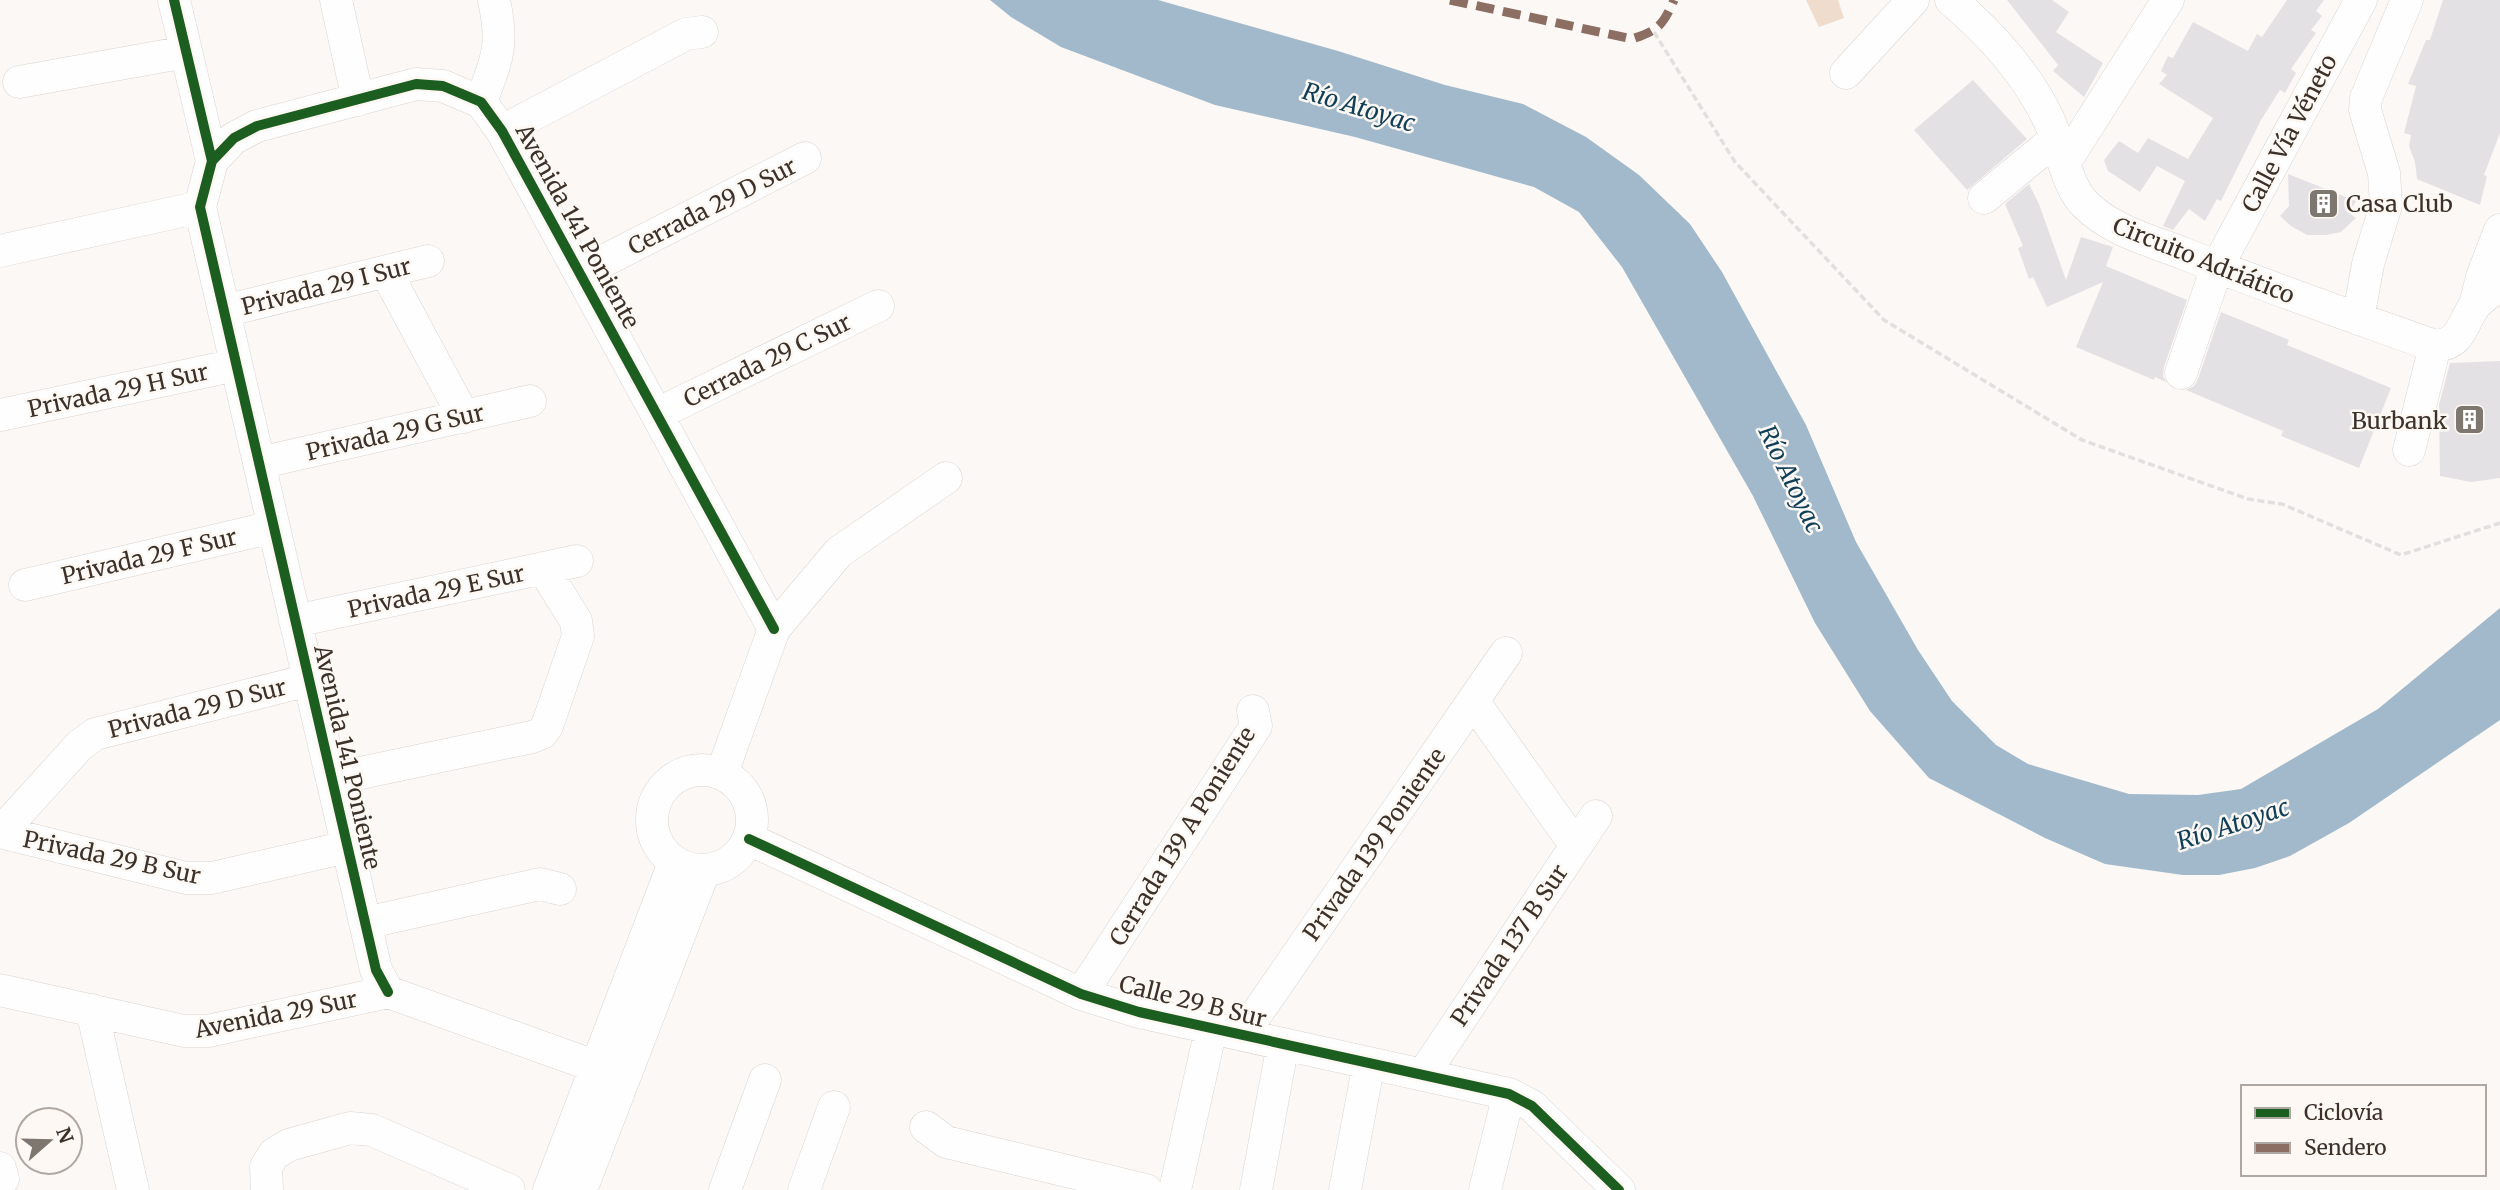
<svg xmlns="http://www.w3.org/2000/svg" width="2500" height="1190" viewBox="0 0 2500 1190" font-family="Merriweather,serif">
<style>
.green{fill:#efdccc}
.water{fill:#a1b9ca}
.building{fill:#e4e1e5}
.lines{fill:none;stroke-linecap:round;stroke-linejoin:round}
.minor-casing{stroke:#dbd4cf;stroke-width:33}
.path{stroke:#e2e0df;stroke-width:3.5;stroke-dasharray:7 3.5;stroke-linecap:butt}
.minor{stroke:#fefefe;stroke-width:32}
.quiet{stroke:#8d6e63;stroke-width:9;stroke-dasharray:18 9;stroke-linecap:butt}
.cycleway-casing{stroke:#fdf8f3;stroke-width:15}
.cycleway{stroke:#1b5e20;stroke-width:10}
.labels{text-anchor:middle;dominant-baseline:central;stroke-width:5;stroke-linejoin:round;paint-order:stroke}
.street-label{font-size:23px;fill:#3b3128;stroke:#fdf8f3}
.poi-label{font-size:23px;fill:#3b3128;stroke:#fdf8f3;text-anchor:start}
.water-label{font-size:24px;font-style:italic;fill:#0e3e58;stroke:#fdf8f3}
</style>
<rect width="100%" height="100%" fill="#fbf8f5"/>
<path class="green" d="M1806,0H1838L1844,18L1819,27Z"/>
<path class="water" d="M990,0H1158L1338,51L1445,85L1523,104L1586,137L1639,175L1690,224L1722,272L1806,425L1856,542L1918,650L1952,701L1996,745L2028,764L2129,794L2198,795L2241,789L2378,709L2500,608V720L2349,823L2290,856L2255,868L2219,875H2183L2105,864L2045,838L1929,778L1870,711L1815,623L1753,496L1622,267L1579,212L1534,187L1355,137L1215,105L1061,47L1011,17Z"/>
<path class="building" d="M2007,0H2052L2069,12L2056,32L2103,63L2084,97L2053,71L2058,65Z
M2287,0H2324L2316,11L2322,16L2311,30L2316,33L2291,69L2296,73L2285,93L2280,90L2261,120L2221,201L2217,199L2205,221L2189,209L2173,230L2163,226L2185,181L2157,166L2140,192L2108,171L2104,160L2119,141L2138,153L2148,138L2188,159L2213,118L2159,84L2167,75L2161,71L2168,56L2173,58L2193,22L2248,51L2257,34L2262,37Z
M2443,0H2500V133L2484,175L2487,176L2480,205L2417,179L2415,162L2409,146L2411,135L2404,133L2416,86L2408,84L2426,40H2430Z
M1973,80L2027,139L1967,190L1914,130Z
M2288,174L2356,201L2349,213L2356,218L2341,232L2326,235H2307L2291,226L2280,216L2289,206Z
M2029,184L2039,204L2066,280L2081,237L2113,247L2106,266L2187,300L2164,367L2163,376L2166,382L2155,377L2154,380L2076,347L2103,282L2047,307L2033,277L2029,279L2018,248L2023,246L2005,204Z
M2221,312L2289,340L2287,345L2391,388L2359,468L2281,436L2283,431L2186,390L2194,386L2198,379Z
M2500,361V478L2471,482L2440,476L2439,405L2450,363Z"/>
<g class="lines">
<defs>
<path id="minor" d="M174,0L212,161L200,207L376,970L388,992
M336,0L358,100
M1951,0C1989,32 2026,73 2048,118C2061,144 2065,185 2086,205C2112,231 2152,241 2185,254C2267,287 2351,316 2435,346C2461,344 2461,327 2473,308C2479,299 2491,292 2500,285
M1846,73L1913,0
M19,82L186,52
M481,102C497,58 504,47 494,0
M502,131L686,34L702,32
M212,161L234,138L257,126L416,84L443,86L481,102L502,131L774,629
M2065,162L2168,0
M1984,198L2057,138
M0,251L200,207
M386,272L464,417
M580,273L805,158
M2475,305L2482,277L2500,230
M224,311L428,261
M2358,319L2368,264L2386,205L2384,173L2365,110L2366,98L2407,0
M2181,373L2217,267L2361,0
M657,414L878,306
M0,415L236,365
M2409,450L2435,346
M259,463L530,401
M25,585L273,527
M295,621L577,561
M1473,701L1576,846
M652 820a50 50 0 1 1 100 0a50 50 0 1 1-100 0Z
M722,773L774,629L839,552L946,478
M332,779L532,737L542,733L547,726L578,636L576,621L543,568
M0,832L186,878H212L347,847
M1,832L80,745L95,734L309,680
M749,839L1081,994L1139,1012L1509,1094L1532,1106L1619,1190
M365,923L540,884L560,889
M0,990L184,1031H208L388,992L597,1067L624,1079
M1081,994L1256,726L1253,711
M92,1010L133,1190
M1242,1035L1506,653
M1423,1075L1596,816
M926,1127L946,1142L1146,1190
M0,1168L3,1179
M267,1190L266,1167L274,1154L289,1145L350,1128L372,1130L509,1190
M549,1190L674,863
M581,1190L704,871
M725,1190L765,1080
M804,1190L834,1107
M1175,1190L1211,1029
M1256,1190L1283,1044
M1345,1190L1369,1063
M1485,1190L1509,1094"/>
</defs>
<use href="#minor" class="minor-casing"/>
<path class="path" d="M1654,32L1735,162L1884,320L2082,440L2248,499L2282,504L2401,555L2500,523"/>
<use href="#minor" class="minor"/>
<path class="quiet" d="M1450,0L1632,39C1659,30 1663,25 1674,0"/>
<defs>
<path id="cycleway" d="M174,0L212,161L200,207L376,970L388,992
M212,161L234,138L257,126L416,84L443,86L481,102L502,131L774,629
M749,839L1081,994L1139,1012L1509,1094L1532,1106L1619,1190"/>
</defs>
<use href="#cycleway" class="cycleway-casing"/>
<use href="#cycleway" class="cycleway"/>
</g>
<defs>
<symbol id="building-square" viewBox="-11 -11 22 22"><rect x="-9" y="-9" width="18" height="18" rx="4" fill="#7e7770" stroke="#fdf8f3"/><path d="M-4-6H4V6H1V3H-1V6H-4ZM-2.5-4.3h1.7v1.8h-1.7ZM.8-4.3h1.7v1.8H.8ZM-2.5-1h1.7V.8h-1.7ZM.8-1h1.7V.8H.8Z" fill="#fff"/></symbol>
</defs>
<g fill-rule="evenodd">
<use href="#building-square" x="2306" y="186" width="35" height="35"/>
<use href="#building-square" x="2452" y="402" width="35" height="35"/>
</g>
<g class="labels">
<g class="street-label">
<text transform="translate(2289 133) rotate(-62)">Calle Vía Véneto</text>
<text transform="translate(712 206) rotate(-27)">Cerrada 29 D Sur</text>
<text transform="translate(578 226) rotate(61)">Avenida 141 Poniente</text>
<text transform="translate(2204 260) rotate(22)">Circuito Adriático</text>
<text transform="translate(326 286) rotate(-14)">Privada 29 I Sur</text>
<text transform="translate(767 360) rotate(-26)">Cerrada 29 C Sur</text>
<text transform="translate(118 390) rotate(-12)">Privada 29 H Sur</text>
<text transform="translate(395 432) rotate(-13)">Privada 29 G Sur</text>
<text transform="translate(149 556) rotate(-13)">Privada 29 F Sur</text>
<text transform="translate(436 591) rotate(-12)">Privada 29 E Sur</text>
<text transform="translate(197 708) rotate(-14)">Privada 29 D Sur</text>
<text transform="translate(348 757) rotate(77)">Avenida 141 Poniente</text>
<text transform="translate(1182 836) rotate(-58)">Cerrada 139 A Poniente</text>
<text transform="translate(1374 844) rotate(-55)">Privada 139 Poniente</text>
<text transform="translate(112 857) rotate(12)">Privada 29 B Sur</text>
<text transform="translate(1509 945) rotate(-56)">Privada 137 B Sur</text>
<text transform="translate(1193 1001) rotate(14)">Calle 29 B Sur</text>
<text transform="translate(276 1014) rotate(-11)">Avenida 29 Sur</text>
</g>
<g class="poi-label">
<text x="2346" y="203">Casa Club</text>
<text x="2447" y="420" text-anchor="end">Burbank</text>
</g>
<g class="water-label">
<text transform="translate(1359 107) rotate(17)">Río Atoyac</text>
<text transform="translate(1791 479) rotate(64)">Río Atoyac</text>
<text transform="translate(2233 824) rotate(-18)">Río Atoyac</text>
</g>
</g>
<rect x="2241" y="1085" width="245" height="91" fill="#fdf8f3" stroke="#afa8a2" stroke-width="2"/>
<rect x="2255" y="1108" width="35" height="10" fill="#1b5e20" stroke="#afa8a2" stroke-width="2"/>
<text x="2304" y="1120" font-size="21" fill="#3b3128">Ciclovía</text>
<rect x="2255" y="1143" width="35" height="10" fill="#8d6e63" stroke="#afa8a2" stroke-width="2"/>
<text x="2304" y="1155" font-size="21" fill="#3b3128">Sendero</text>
<g transform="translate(49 1141) rotate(70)"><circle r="33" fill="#fdf8f3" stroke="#afa8a2" stroke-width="2"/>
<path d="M0-5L12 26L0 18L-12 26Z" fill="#7e7770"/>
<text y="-10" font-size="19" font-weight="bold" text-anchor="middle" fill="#3b3128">N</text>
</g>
</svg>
